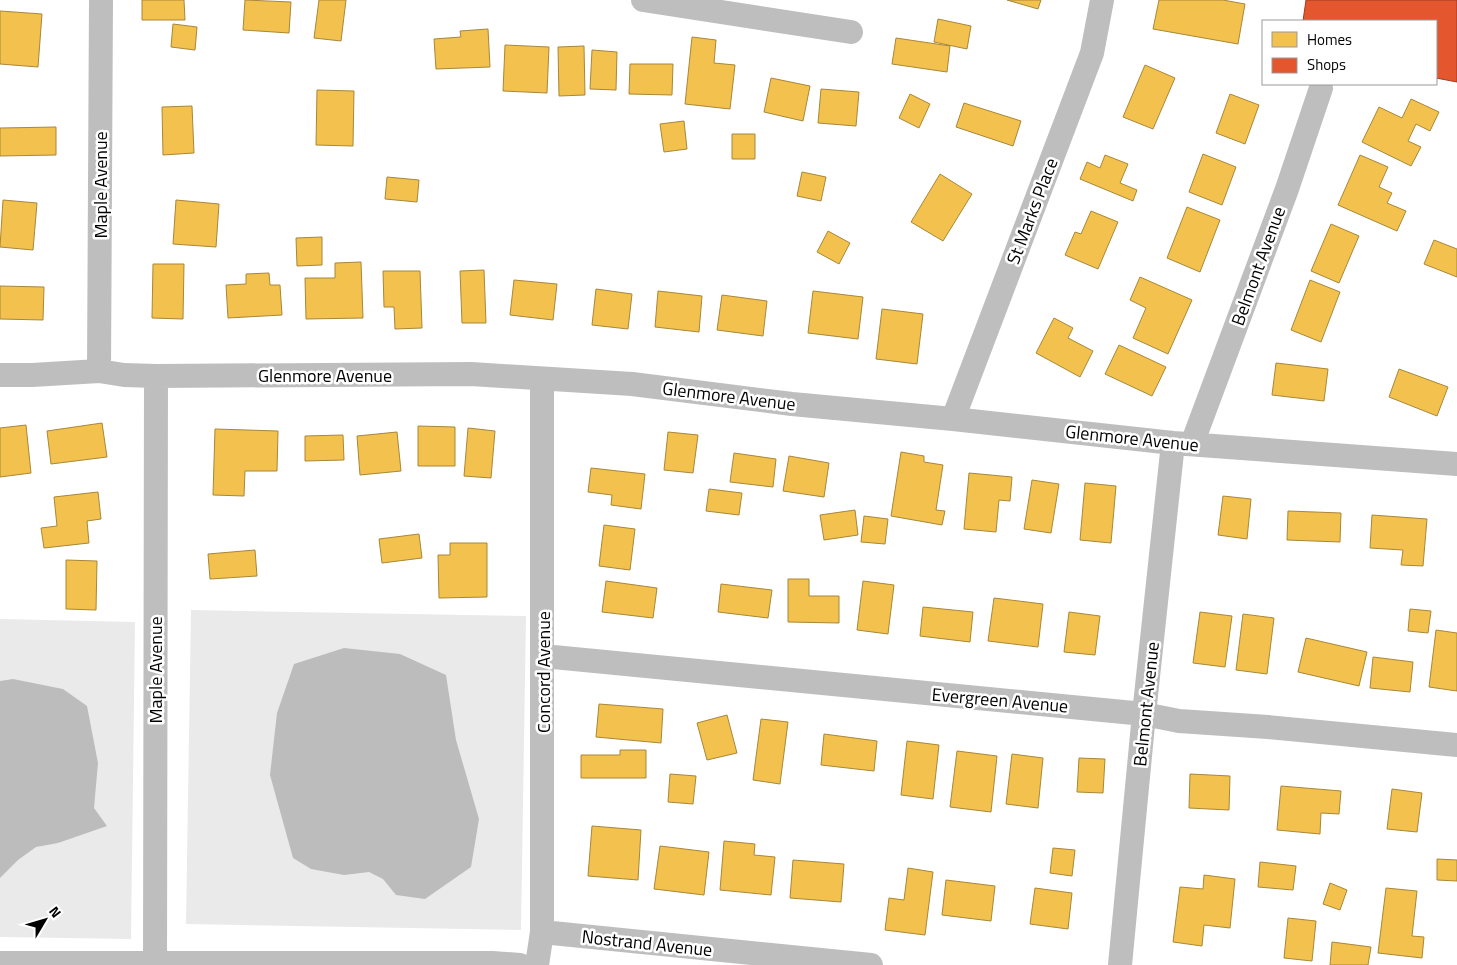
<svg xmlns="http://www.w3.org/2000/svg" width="1457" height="965" viewBox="0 0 1457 965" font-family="'Titillium Web',sans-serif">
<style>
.green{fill:#eaeaea}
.water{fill:#bcbcbc}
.homes{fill:#f2c14e;stroke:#a98737}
.shops{fill:#e4572e;stroke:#a03d20}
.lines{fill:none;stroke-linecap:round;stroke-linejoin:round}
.minor{stroke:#bebebe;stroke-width:24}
.labels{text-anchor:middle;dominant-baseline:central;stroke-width:5;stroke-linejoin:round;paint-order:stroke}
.street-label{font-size:18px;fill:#000;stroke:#fff}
</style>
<rect width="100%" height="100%" fill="#fff"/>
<path class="green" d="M191,610L526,616L521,930L186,924Z
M0,619L135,622L131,939L0,937Z"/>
<path class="water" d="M344,648L400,654L446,675L456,740L479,819L471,867L425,899L396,895L383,879L369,872L344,875L311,869L293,858L270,775L277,713L294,664Z
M13,679L63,689L87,706L98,763L94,808L107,826L58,843L36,847L18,860L0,878V681Z"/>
<path class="homes" d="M142,0H184L185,20H142Z
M245,0L291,2L289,33L243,30Z
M319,0H346L341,41L314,38Z
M1007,0H1041L1038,9Z
M1159,0H1223L1245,4L1238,44L1153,29Z
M0,11L42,14L38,67L0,64Z
M938,19L971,26L967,49L934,42Z
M173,24L197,27L195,50L171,47Z
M488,29L490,67L436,69L434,39L461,37L460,31Z
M692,37L716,40L714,63L735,65L730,109L685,104Z
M896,38L950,46L947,72L892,64Z
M505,45L549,47L547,93L503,91Z
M584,46L585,95L559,96L558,47Z
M592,50L617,52L616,90L590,89Z
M630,64H673L672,95L629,94Z
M1145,65L1175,78L1153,129L1123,117Z
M771,78L810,86L803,121L764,112Z
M821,89L859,92L856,126L818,123Z
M317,90L354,91L353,146L316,145Z
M910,94L930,104L919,128L899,118Z
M1230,94L1259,105L1245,144L1216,133Z
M1411,99L1439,112L1430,131L1416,124L1408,141L1421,147L1411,166L1362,142L1379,107L1402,118Z
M964,103L1021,121L1013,146L956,127Z
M192,106L194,153L163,155L162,107Z
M684,121L687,149L664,152L660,124Z
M56,127V155L0,156V128Z
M732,134H755V159H732Z
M1203,154L1236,167L1222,205L1189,192Z
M1105,155L1128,164L1120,183L1137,190L1133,201L1080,179L1087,162L1100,168Z
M1360,155L1388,167L1379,187L1392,193L1387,203L1406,211L1397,231L1338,205Z
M802,172L826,177L821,201L797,196Z
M940,174L972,194L943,241L911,222Z
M387,177L419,180L417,202L385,199Z
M3,200L37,203L33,250L0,247Z
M176,200L219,204L216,247L173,244Z
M1187,207L1220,220L1200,272L1167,258Z
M1091,211L1118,222L1098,269L1065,255L1075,232L1081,234Z
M1331,224L1359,236L1339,283L1311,271Z
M828,231L850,243L839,264L817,252Z
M322,237V265L297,266L296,238Z
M1434,240L1457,249V277L1424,264Z
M361,262L363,318L306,319L305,278H335V263Z
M153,264H184L183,319L152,318Z
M484,270L486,323H462L460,271Z
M383,271H420L422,328L395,329L394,307H384Z
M269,273L270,285H280L282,315L228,318L226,285L246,284V274Z
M1140,277L1192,300L1168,354L1133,338L1146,308L1130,300Z
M514,280L557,284L553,320L510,315Z
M1310,280L1340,292L1321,342L1291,330Z
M0,286L44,287L43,320L0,319Z
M596,289L632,294L628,329L592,325Z
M658,291L702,296L699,332L655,327Z
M813,291L863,297L858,339L808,333Z
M722,295L767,301L763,336L717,330Z
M882,309L923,314L917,364L876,359Z
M1054,318L1073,328L1068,338L1093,351L1080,377L1036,353Z
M1119,345L1166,367L1152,396L1105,374Z
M1276,363L1328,369L1324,401L1272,395Z
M1399,369L1448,387L1437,416L1389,397Z
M102,423L107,457L51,464L47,431Z
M26,425L31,473L0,477V428Z
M418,426L455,427V466H418Z
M468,428L495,431L491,478L464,476Z
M215,429L278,431L277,471H245L244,496L213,495Z
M397,432L401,471L360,475L357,436Z
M668,432L698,435L693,473L664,470Z
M343,435L344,460L305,461V436Z
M901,452L924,456V462L943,465L936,510L945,511L942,525L891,516Z
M734,453L776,459L773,487L730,482Z
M789,456L829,463L824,497L783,491Z
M591,468L645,474L641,509L611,505L612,495L588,492Z
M969,473L1012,477L1010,501L999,500L996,532L964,529Z
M1032,480L1059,484L1051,533L1024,529Z
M1085,483L1116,486L1111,543L1080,540Z
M709,489L742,493L739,515L706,511Z
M98,492L101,519L87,521L89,543L44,548L41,528L57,526L54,497Z
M1223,496L1251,499L1247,539L1218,535Z
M855,510L858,535L824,540L820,515Z
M1288,511L1341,513L1340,542L1287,540Z
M1372,515L1427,519L1423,566L1401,565L1403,550L1370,548Z
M864,516L888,519L885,544L861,542Z
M604,525L635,529L630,570L599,566Z
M419,534L422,558L382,563L379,539Z
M450,543H487V597L439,598L438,555H450Z
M255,550L257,576L210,579L208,554Z
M66,560L97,561L96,610L66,609Z
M788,579H809V596H839V623L788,622Z
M606,581L657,588L653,618L602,612Z
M863,581L894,585L888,634L857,630Z
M721,584L772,590L768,618L718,612Z
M994,598L1043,604L1038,647L988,641Z
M923,607L973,612L970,642L920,636Z
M1410,609L1431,611L1428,633L1408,631Z
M1069,612L1100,616L1095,655L1064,652Z
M1200,612L1232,616L1225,667L1193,663Z
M1243,614L1274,618L1267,674L1236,670Z
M1436,630L1457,633V691L1429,687Z
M1306,638L1367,652L1359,686L1298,672Z
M1373,657L1413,662L1410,692L1370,688Z
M599,704L663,709L661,743L596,737Z
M727,715L737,753L707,760L697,723Z
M761,719L788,722L780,784L753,780Z
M824,734L877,741L874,771L821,765Z
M907,741L939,745L933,799L901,795Z
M620,750H646V778H581V755H620Z
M957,751L997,756L991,812L950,807Z
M1012,754L1043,758L1038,808L1006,804Z
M1079,758L1105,759L1103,793L1077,792Z
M670,774L696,776L693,804L668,802Z
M1190,774L1230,776L1229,810L1189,808Z
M1281,786L1341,791L1339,814L1321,813L1320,834L1277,830Z
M1392,789L1422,793L1417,832L1387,829Z
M592,826L641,830L638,880L588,876Z
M724,841L755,844L754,855L775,857L771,895L720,890Z
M660,846L709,852L704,895L654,889Z
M1053,848L1075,850L1072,876L1050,873Z
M1437,859L1457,860V881L1437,880Z
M793,860L844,864L841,902L790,898Z
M1260,862L1296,866L1293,890L1258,887Z
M908,868L933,872L925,935L885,930L889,898L904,900Z
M1204,875L1235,879L1230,928L1204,925L1202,946L1173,942L1180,887L1203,889Z
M946,880L995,886L991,921L942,915Z
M1330,883L1347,890L1340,910L1323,904Z
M1035,888L1072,893L1068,929L1030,924Z
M1386,888L1417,891L1412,936L1424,937L1422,958L1378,953Z
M1288,918L1316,921L1312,961L1284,958Z
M1332,942L1371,947L1368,965H1330Z"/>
<path class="shops" d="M1306,0H1457V82L1436,78V21H1303Z"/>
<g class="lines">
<path class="minor" d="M643,0L851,32
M99,371L101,0
M0,375H32L99,371L124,375L156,376L471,374L632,384L792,404L953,419L1173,443L1457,464
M953,419L1092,53L1102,0
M1192,444L1287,189L1321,88
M543,656L1144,714L1179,721L1268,727L1457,745
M542,932L871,965
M0,963H492L520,965
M155,965L156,376
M537,965L542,932V379
M1120,965L1144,714L1173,443"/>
</g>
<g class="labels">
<g class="street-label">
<text transform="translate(100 185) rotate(-90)">Maple Avenue</text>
<text transform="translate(1032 211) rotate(-69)">St Marks Place</text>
<text transform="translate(1258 266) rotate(-70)">Belmont Avenue</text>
<text x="325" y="375">Glenmore Avenue</text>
<text transform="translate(729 396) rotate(7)">Glenmore Avenue</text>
<text transform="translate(1132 438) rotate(6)">Glenmore Avenue</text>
<text transform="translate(155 670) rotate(-90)">Maple Avenue</text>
<text transform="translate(543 672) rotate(-90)">Concord Avenue</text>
<text transform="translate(1000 700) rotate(5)">Evergreen Avenue</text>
<text transform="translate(1146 704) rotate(-84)">Belmont Avenue</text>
<text transform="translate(647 943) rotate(6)">Nostrand Avenue</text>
</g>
</g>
<rect x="1262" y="20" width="175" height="65" fill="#ffffff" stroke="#999999"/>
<rect x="1272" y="32" width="25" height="15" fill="#f2c14e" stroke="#999999"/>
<text x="1307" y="45" font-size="15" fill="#000000">Homes</text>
<rect x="1272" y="58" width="25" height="15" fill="#e4572e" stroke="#999999"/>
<text x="1307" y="70" font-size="15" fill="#000000">Shops</text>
<g transform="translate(45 920) rotate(52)" stroke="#ffffff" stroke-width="4" paint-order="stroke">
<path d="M0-4L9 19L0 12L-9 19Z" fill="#000000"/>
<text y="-8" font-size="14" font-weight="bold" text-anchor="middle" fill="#000000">N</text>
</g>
</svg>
